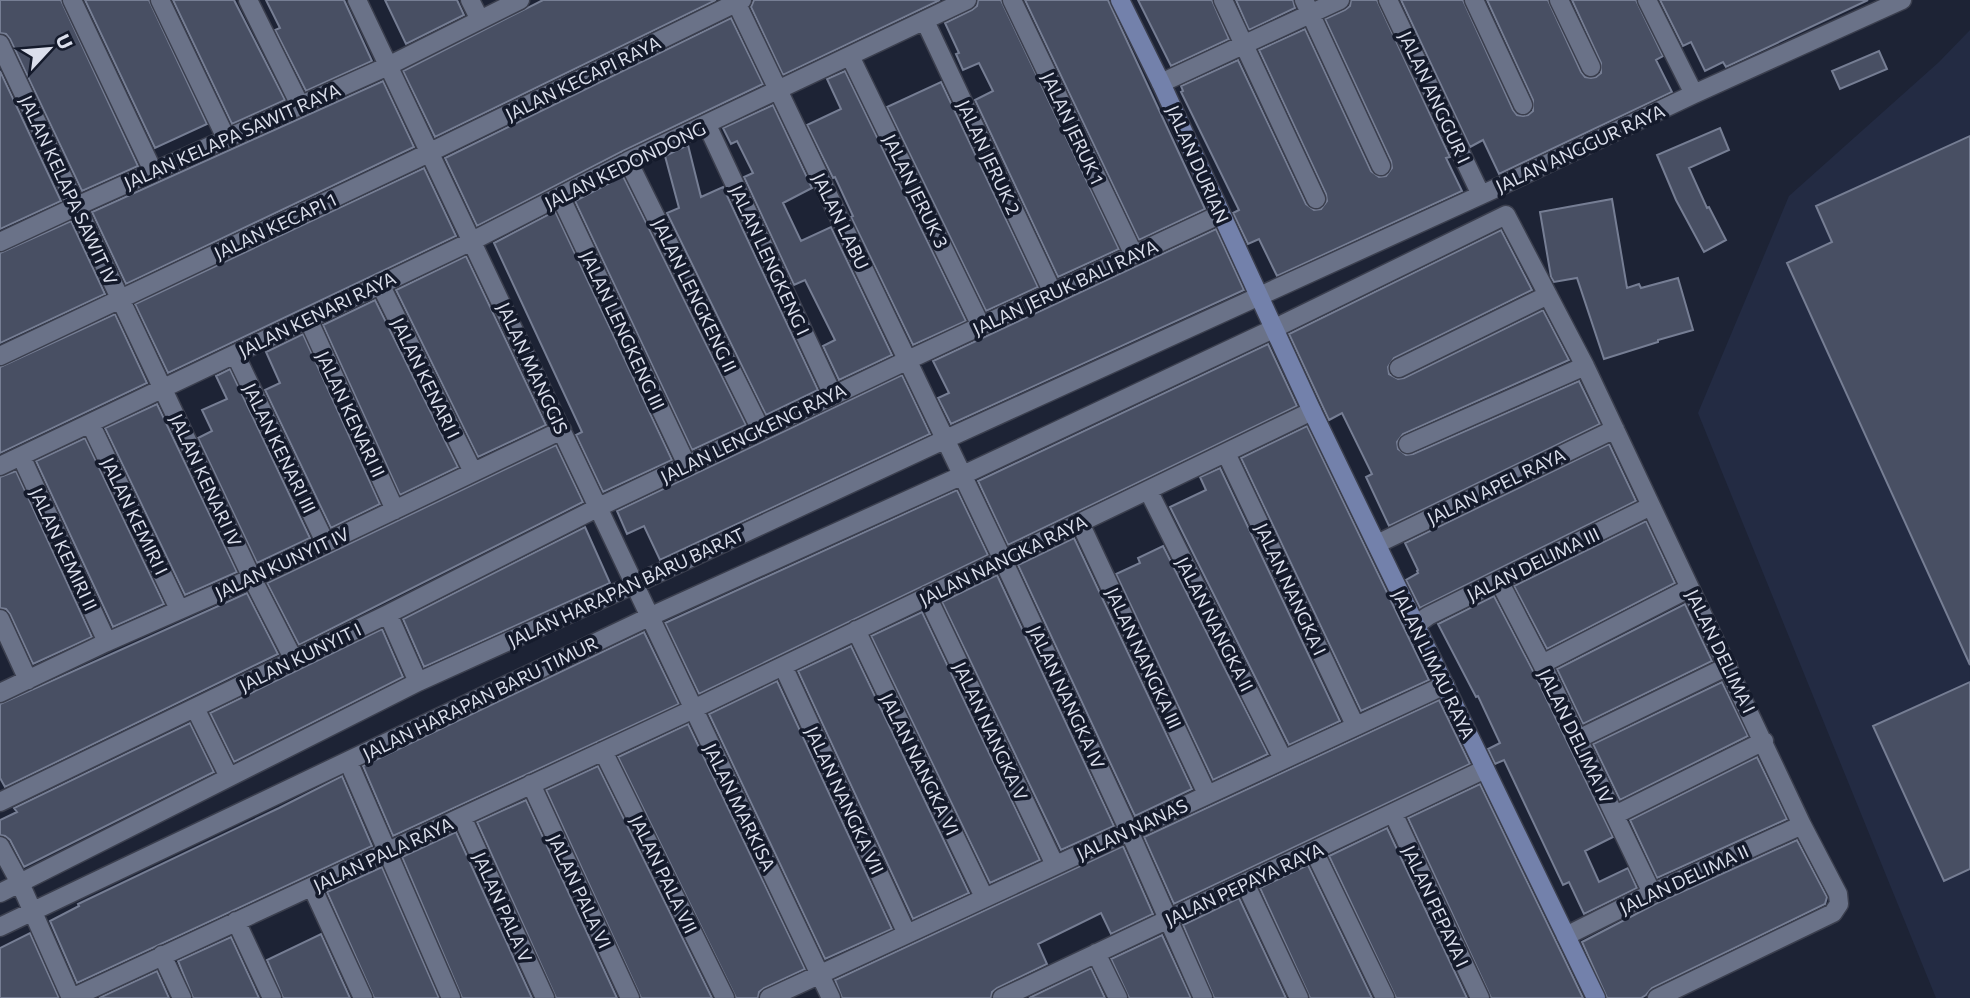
<svg xmlns="http://www.w3.org/2000/svg" width="1970" height="998" viewBox="0 0 1970 998" font-family="Commissioner,sans-serif">
<style>
.built{fill:#232b43}
.building{fill:#484f63;stroke:#767e94;stroke-width:2}
.lines{fill:none;stroke-linecap:round;stroke-linejoin:round}
.street-casing{stroke:#3b3f4e;stroke-width:21}
.secondary-casing{stroke:#3b3f4e;stroke-width:21}
.street{stroke:#6a7288;stroke-width:18}
.secondary{stroke:#7381ab;stroke-width:18}
.labels{text-anchor:middle;dominant-baseline:central;stroke-width:7;stroke-linejoin:round;paint-order:stroke}
.street-label{font-size:18px;fill:#dbdfec;stroke:#141a2b}
</style>
<rect width="100%" height="100%" fill="#1d2335"/>
<path class="built" d="M1970,30V998H1936L1698,413L1789,196L1939,62Z"/>
<path class="building" d="M0,0H61L138,166L82,191L10,39L6,34L0,33Z
M85,0H149L207,124L155,148Z
M173,0H234L285,100L232,124Z
M266,0H344L372,61L306,91L275,30L280,28Z
M385,0H457L464,15L406,44Z
M543,0H716L435,137L403,71Z
M754,0H940L783,75L751,7Z
M978,0H1001L1119,249L1058,277L975,100L993,91L979,63L963,70L956,54L959,53L945,23L972,10L977,6Z
M1025,0H1108L1205,209L1139,240Z
M1138,0H1212L1229,39L1171,66Z
M1236,0H1293L1295,8L1249,30Z
M1351,0H1377L1450,157L1446,158L1462,191L1277,276L1259,239L1248,244L1233,213L1239,210L1181,92L1183,91L1181,86L1238,60L1306,204L1314,210L1321,209L1327,201L1326,194L1259,50L1305,29L1371,171L1379,177L1386,176L1392,168L1391,161L1325,19L1345,10L1350,6Z
M1401,0H1463L1513,110L1517,115L1523,116L1528,115L1533,111V100L1487,0H1548L1581,72L1585,77L1591,78L1596,77L1601,73V63L1572,0H1636L1663,56L1656,60L1672,92L1499,174L1483,140L1470,147Z
M1660,0H1868L1726,67L1723,62L1705,71L1691,42L1683,46Z
M731,18L763,84L623,151L477,226L445,158Z
M1879,51L1887,69L1840,89L1832,71Z
M0,71L61,201L0,229Z
M845,71L966,321L913,345L851,217L853,216L835,177L833,178L807,125L841,109L827,79Z
M383,81L414,147L126,284L92,212Z
M941,82L1038,287L986,311L887,107Z
M773,105L812,188L783,203L801,241L831,227L892,355L839,380L823,346L835,340L805,280L794,285L744,177L753,173L737,141L731,144L723,128Z
M1720,128L1729,150L1689,168L1707,208L1709,207L1726,240L1704,252L1676,200L1657,155Z
M1970,136V665L1787,263L1832,242L1816,206Z
M688,145L701,197L723,187L818,390L766,415L667,213L679,208L665,156Z
M424,168L456,236L168,373L135,304Z
M623,176L746,425L692,450L575,201Z
M1612,199L1627,288L1639,284L1641,288L1678,278L1693,330L1658,340V342L1604,359L1577,278L1554,282L1551,277L1540,212Z
M555,211L672,460L603,492L576,435L582,432L494,243Z
M71,221L105,294L0,343V253Z
M1216,229L1244,290L951,424L938,398L949,393L933,361Z
M1501,230L1532,290L1394,358L1388,367L1389,374L1398,379L1404,378L1543,310L1569,360L1403,434L1397,442L1398,449L1406,455L1413,454L1579,381L1600,424L1389,526L1366,477L1372,474L1342,413L1329,420L1289,334Z
M466,256L546,425L478,457L396,290Z
M375,300L458,467L400,495L323,325Z
M115,314L147,383L0,453V367Z
M303,334L380,504L331,528L265,390L280,383L266,352Z
M1268,344L1297,406L1008,545L978,481Z
M230,369L310,538L257,563L198,438L212,431L202,410L227,399L216,376Z
M902,375L930,434L660,560L644,526L627,534L617,511Z
M157,404L237,572L185,595L105,428Z
M1307,426L1429,680L1361,711L1241,458Z
M85,438L164,604L113,627L36,461Z
M1609,444L1636,501L1420,608L1406,580L1418,573L1417,571L1418,570L1405,543Z
M556,445L583,502L299,645L267,583Z
M1220,468L1340,721L1289,745L1170,507L1206,490L1200,477Z
M16,471L92,637L33,664L10,614L6,609L0,608V477Z
M957,490L988,555L699,694L665,623Z
M1646,521L1675,583L1547,649L1514,586Z
M585,527L610,583L424,667L403,619Z
M1074,538L1192,789L1135,816L1018,565Z
M1163,546L1268,754L1213,780L1116,574L1140,563L1138,558Z
M997,575L1114,826L1061,850L942,602Z
M247,593L278,654L5,787L0,778V704Z
M1494,596L1532,669L1613,837L1585,851L1599,882L1628,868L1637,888L1584,914L1569,882L1563,885L1504,760L1495,764L1488,749L1500,743L1478,696L1476,697L1438,624Z
M1685,604L1712,661L1583,724L1557,669Z
M922,612L1040,860L990,883L871,636Z
M382,629L403,677L234,762L210,713Z
M644,632L679,704L393,836L363,766Z
M851,646L969,893L913,919L798,671Z
M777,681L892,929L825,959L709,714Z
M1722,682L1748,736L1620,800L1593,744Z
M1970,682V869L1944,881L1873,726Z
M1439,700L1470,764L1174,904L1144,837Z
M190,723L214,772L24,867L10,840L5,836L0,835V820L17,812L14,808Z
M688,724L805,969L764,988L759,992L758,998H736L618,757Z
M1757,757L1787,819L1657,878L1630,820Z
M598,766L712,998H641L546,790Z
M342,776L372,846L77,983L50,921L79,906L78,904L279,808Z
M1480,784L1561,952L1583,998H1491L1408,818Z
M526,800L617,998H556L477,822Z
M1387,828L1467,998H1396L1329,856Z
M456,832L532,998H462L402,857Z
M1797,840L1827,897L1825,904L1652,988L1646,995L1641,998H1607L1582,942L1657,903Z
M1123,846L1153,914L1111,934L1101,913L1038,944L1047,964L997,988L992,992L991,998H842L835,980Z
M1308,865L1372,998H1310L1260,888Z
M382,867L439,998H374L327,892Z
M1239,898L1286,998H1214L1183,925Z
M30,933L59,998H0V948Z
M321,934L350,998H283L267,960Z
M1162,935L1191,998H1129L1111,959Z
M231,937L259,998H193L178,961Z
M1091,968L1105,998H1029Z
M157,971L169,998H99Z"/>
<g class="lines">
<defs>
<path id="street" d="M72,0L153,171
M160,0L226,138
M248,0L300,105
M357,0L831,998
M470,0L480,20
M735,0L1003,560L1129,831L1203,998
M1012,0L1134,255
M1223,0L1316,199
M1304,0L1381,166
M1388,0L1481,195
M1474,0L1523,105
M1559,0L1591,67
M1647,0L1694,94
M925,21L1053,293
M0,44L252,578L294,660
M850,56L981,326
M1161,83L1340,0
M707,125L833,395
M628,161L761,430
M560,196L687,465
M0,242L77,206L388,66L520,0
M380,284L473,472
M308,319L395,510
M235,354L325,542
M0,356L414,160L742,0
M1399,368L1548,295
M90,423L179,609
M1408,444L1585,366
M1226,453L1355,725
M21,456L107,642
M0,466L472,241L628,161L967,0
M1148,490L1283,759
M1080,523L1207,794
M1377,544L1615,429
M1499,581L1542,664L1652,893
M927,596L1055,865
M388,614L418,682
M0,619L28,680
M1416,625L1428,616L1651,506
M856,630L984,897
M1542,664L1690,588
M783,666L907,934
M0,693L107,642L252,578L562,430
M195,708L229,777
M1578,739L1728,666
M603,751L725,998
M348,761L451,998
M531,784L630,998
M0,802L388,614L599,507L908,360L1221,214
M1393,813L1480,998
M1615,815L1764,741
M462,817L545,998
M0,846L20,883L71,998
M1314,851L1385,998
M1245,883L1299,998
M312,887L363,998
M0,893L418,682L635,584L946,439L1492,190L1694,94L1902,0
M236,921L272,998
M0,927L649,617L963,475L1273,329L1506,215L1585,366L1802,825L1838,894L1839,904L1833,913L1657,998
M1566,936L1652,893L1802,825
M1096,953L1118,998
M162,955L182,998
M72,998L683,714L1312,411
M769,998L1445,685
M1002,998L1485,769"/>
<path id="secondary" d="M1120,0L1161,83L1312,411L1596,998"/>
</defs>
<use href="#street" class="street-casing"/>
<use href="#secondary" class="secondary-casing"/>
<use href="#street" class="street"/>
<use href="#secondary" class="secondary"/>
</g>
<g class="labels">
<g class="street-label">
<text transform="translate(583 78) rotate(-26)">JALAN KECAPI RAYA</text>
<text transform="translate(1435 97) rotate(65)">JALAN ANGGUR I</text>
<text transform="translate(1073 128) rotate(65)">JALAN JERUK 1</text>
<text transform="translate(232 136) rotate(-24)">JALAN KELAPA SAWIT RAYA</text>
<text transform="translate(1580 148) rotate(-25)">JALAN ANGGUR RAYA</text>
<text transform="translate(989 157) rotate(65)">JALAN JERUK 2</text>
<text transform="translate(1198 164) rotate(66)">JALAN DURIAN</text>
<text transform="translate(625 165) rotate(-26)">JALAN KEDONDONG</text>
<text transform="translate(69 190) rotate(65)">JALAN KELAPA SAWIT IV</text>
<text transform="translate(916 191) rotate(64)">JALAN JERUK 3</text>
<text transform="translate(841 221) rotate(64)">JALAN LABU</text>
<text transform="translate(275 226) rotate(-25)">JALAN KECAPI 1</text>
<text transform="translate(770 260) rotate(65)">JALAN LENGKENG I</text>
<text transform="translate(1065 287) rotate(-25)">JALAN JERUK BALI RAYA</text>
<text transform="translate(695 295) rotate(64)">JALAN LENGKENG II</text>
<text transform="translate(317 314) rotate(-26)">JALAN KENARI RAYA</text>
<text transform="translate(623 330) rotate(65)">JALAN LENGKENG III</text>
<text transform="translate(533 368) rotate(65)">JALAN MANGGIS</text>
<text transform="translate(426 378) rotate(64)">JALAN KENARI I</text>
<text transform="translate(351 414) rotate(65)">JALAN KENARI II</text>
<text transform="translate(753 433) rotate(-26)">JALAN LENGKENG RAYA</text>
<text transform="translate(280 448) rotate(64)">JALAN KENARI III</text>
<text transform="translate(206 480) rotate(65)">JALAN KENARI IV</text>
<text transform="translate(1496 486) rotate(-26)">JALAN APEL RAYA</text>
<text transform="translate(135 516) rotate(64)">JALAN KEMIRI I</text>
<text transform="translate(64 549) rotate(65)">JALAN KEMIRI II</text>
<text transform="translate(1003 560) rotate(-26)">JALAN NANGKA RAYA</text>
<text transform="translate(282 563) rotate(-25)">JALAN KUNYIT IV</text>
<text transform="translate(1533 564) rotate(-26)">JALAN DELIMA III</text>
<text transform="translate(626 587) rotate(-25)">JALAN HARAPAN BARU BARAT</text>
<text transform="translate(1291 589) rotate(65)">JALAN NANGKA I</text>
<text transform="translate(1215 624) rotate(63)">JALAN NANGKA II</text>
<text transform="translate(1721 651) rotate(64)">JALAN DELIMA I</text>
<text transform="translate(300 657) rotate(-26)">JALAN KUNYIT I</text>
<text transform="translate(1144 658) rotate(65)">JALAN NANGKA III</text>
<text transform="translate(1434 664) rotate(64)">JALAN LIMAU RAYA</text>
<text transform="translate(1067 697) rotate(65)">JALAN NANGKA IV</text>
<text transform="translate(480 698) rotate(-26)">JALAN HARAPAN BARU TIMUR</text>
<text transform="translate(991 731) rotate(65)">JALAN NANGKA V</text>
<text transform="translate(1576 736) rotate(64)">JALAN DELIMA IV</text>
<text transform="translate(920 764) rotate(64)">JALAN NANGKA VI</text>
<text transform="translate(845 800) rotate(65)">JALAN NANGKA VII</text>
<text transform="translate(740 807) rotate(64)">JALAN MARKISA</text>
<text transform="translate(1132 829) rotate(-25)">JALAN NANAS</text>
<text transform="translate(383 854) rotate(-25)">JALAN PALA RAYA</text>
<text transform="translate(664 874) rotate(64)">JALAN PALA VII</text>
<text transform="translate(1684 879) rotate(-25)">JALAN DELIMA II</text>
<text transform="translate(1244 884) rotate(-25)">JALAN PEPAYA RAYA</text>
<text transform="translate(580 891) rotate(65)">JALAN PALA VI</text>
<text transform="translate(1436 906) rotate(65)">JALAN PEPAYA I</text>
<text transform="translate(503 907) rotate(66)">JALAN PALA V</text>
</g>
</g>
<g transform="translate(49 49) rotate(64)" stroke="#141a2b" stroke-width="5" paint-order="stroke">
<path d="M0-5L12 26L0 18L-12 26Z" fill="#dbdfec"/>
<text y="-10" font-size="19" font-weight="bold" text-anchor="middle" fill="#dbdfec">U</text>
</g>
</svg>
